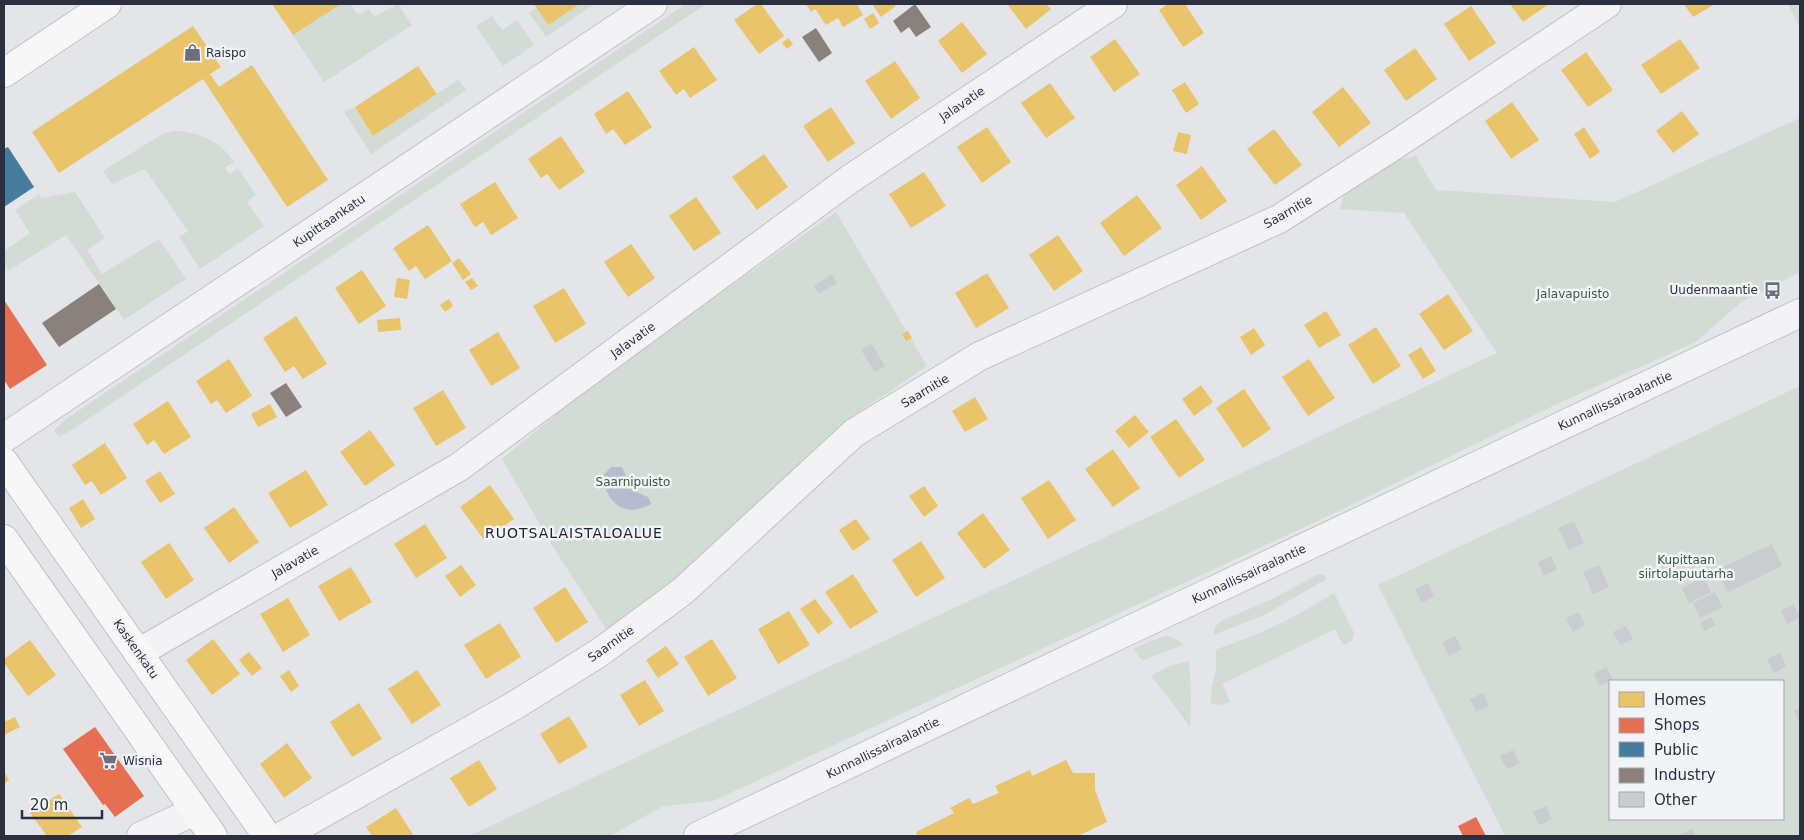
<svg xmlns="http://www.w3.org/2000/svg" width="1804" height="840" viewBox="0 0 1804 840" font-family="'DejaVu Sans',sans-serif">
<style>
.green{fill:#d2dbd4;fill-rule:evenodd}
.water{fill:#b5bcd0}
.homes{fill:#e9c46a}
.shops{fill:#e76f51}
.public{fill:#457b9d}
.industry{fill:#8a817c}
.building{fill:#cbccd0}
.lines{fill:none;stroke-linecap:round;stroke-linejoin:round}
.minor-casing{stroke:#c0c2c4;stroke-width:30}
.major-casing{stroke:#c0c2c5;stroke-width:30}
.minor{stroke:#f3f3f5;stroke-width:28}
.major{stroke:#f7f7f7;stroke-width:28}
.labels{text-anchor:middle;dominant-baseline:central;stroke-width:5;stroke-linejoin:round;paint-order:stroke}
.poi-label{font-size:12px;fill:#2c2f40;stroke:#f2f3f7;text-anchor:start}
.street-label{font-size:12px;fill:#2c2f40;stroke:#f2f3f7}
.park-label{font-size:12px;fill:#3a5a3c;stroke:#f2f3f7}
.neighbourhood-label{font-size:14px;letter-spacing:1px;fill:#1e2031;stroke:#f2f3f7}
</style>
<rect width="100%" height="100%" fill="#e3e5e8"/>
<path class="green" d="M341,4H350L358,15L369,9L374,17L398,4L412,25L324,82L293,35Z
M580,4L593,5L546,37L529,13L537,8L548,25Z
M686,4H706L75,428L59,437L54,430L66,419Z
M1788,4H1800V28Z
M492,16L502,30L517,20L534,45L503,66L476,26Z
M458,80L466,90L371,154L344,112L355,107L373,136Z
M1800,118V272L1741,302L1696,342L1557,404L1322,519L713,801L663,806L610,836H469L1497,353L1404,213L1340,209L1344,195L1395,160L1409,158L1415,155L1436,190L1615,202Z
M175,131C199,132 221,141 234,162L225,167L229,174L238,168L256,195L247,202L264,226L200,269L179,237L188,231L145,169L112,184L103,171L164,133Z
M75,192L105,238L87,250L102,274L159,239L186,279L124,320L66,235L8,271L4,265V251L30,233L15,210L39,194L41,198Z
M836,212L927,366L849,419L679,576L607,630L553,547L502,459L601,377Z
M1800,386V836H1505L1378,585ZM1610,681H1783V819H1610Z
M1319,574L1325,576L1327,579L1264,615L1213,635L1216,625L1221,621L1270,600Z
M1334,593L1354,633C1354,640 1350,643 1343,645L1335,629L1222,684L1230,702L1219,705L1211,703V692L1216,669V651L1217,649C1258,636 1298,616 1334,593Z
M1165,636C1172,637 1179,639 1183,645L1147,659L1143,660L1139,657L1134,648Z
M1189,661L1191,695L1190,727L1168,697L1151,676L1167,667Z"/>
<path class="water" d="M611,467H622L632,490L648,497L651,504C625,519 606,503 603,476Z"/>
<path class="homes" d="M272,4H341L293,35Z
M534,4H580L548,25Z
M757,4H761L784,36L759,54L734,20Z
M806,4H857L863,15L843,27L838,18L826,25L815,9L811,12Z
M872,4H894L896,6L881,17Z
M1007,4H1046L1051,9L1026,29Z
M1168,4H1185L1204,33L1183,47L1159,10Z
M1510,4H1549L1523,22Z
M1684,4H1715L1693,17Z
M1471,6L1496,43L1469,61L1444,24Z
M873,13L879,23L870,29L864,19Z
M962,22L987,54L962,73L938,41Z
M193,26L221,67L210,74L219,87L252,65L328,180L287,207L203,79L59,173L32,132Z
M788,38L793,44L787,49L782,43Z
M1115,39L1140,74L1114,92L1090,57Z
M1680,39L1700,68L1661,94L1641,65Z
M694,47L717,80L690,98L684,89L676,95L659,71Z
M1415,48L1437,79L1406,101L1384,70Z
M1586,52L1613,90L1588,107L1561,70Z
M895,61L920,98L891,119L865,81Z
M418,66L437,94L373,136L355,107Z
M1185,82L1199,104L1186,113L1172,90Z
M1050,83L1075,118L1046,138L1021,103Z
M1343,87L1371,123L1339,147L1312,112Z
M628,91L652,127L625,145L613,129L606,134L594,114Z
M1512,102L1539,140L1511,159L1485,121Z
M831,107L855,143L828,162L803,126Z
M1682,111L1699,134L1673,153L1656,131Z
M987,127L1011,162L982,183L957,147Z
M1584,127L1600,152L1590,159L1574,134Z
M1274,129L1302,165L1275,185L1247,149Z
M1178,132L1191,135L1187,154L1173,151Z
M561,136L585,172L559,190L547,174L541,178L528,159Z
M764,154L788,187L757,210L732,177Z
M1202,166L1227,201L1201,220L1176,185Z
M924,172L946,206L911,228L889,194Z
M495,182L518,218L491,235L483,222L475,227L460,204Z
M1137,195L1162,228L1124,256L1100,223Z
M696,197L721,233L694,251L669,216Z
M428,225L452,261L425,279L416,266L409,271L393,248Z
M1058,235L1083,271L1054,291L1029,255Z
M631,244L655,278L628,297L604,262Z
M459,258L471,274L463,280L452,263Z
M362,270L386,306L359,324L335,288Z
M987,273L1009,308L976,328L955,293Z
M397,278L410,280L407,299L394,297Z
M472,278L478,286L471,290L465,282Z
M564,288L586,324L555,343L533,306Z
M1448,294L1473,331L1444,350L1419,314Z
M449,299L453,306L445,312L440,305Z
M1326,311L1341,335L1319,348L1304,325Z
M296,316L327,364L303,379L294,366L285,372L263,338Z
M400,318L401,330L378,332L377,320Z
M1376,327L1401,366L1373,384L1348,345Z
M1254,328L1265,345L1251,355L1240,337Z
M908,331L912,338L906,341L902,334Z
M498,332L520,368L491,386L469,350Z
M1421,347L1436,371L1423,379L1408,355Z
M229,359L252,396L226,413L217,400L211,404L196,381Z
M1309,359L1335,398L1308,416L1282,377Z
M1201,385L1213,402L1194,416L1182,399Z
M1244,389L1271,429L1243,448L1216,408Z
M443,390L466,428L436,446L413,408Z
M975,397L988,419L965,432L952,411Z
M168,401L191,437L164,454L154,440L147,445L133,424Z
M270,404L277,417L258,427L251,414Z
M1135,415L1149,432L1129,448L1115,431Z
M1176,419L1205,460L1179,478L1150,437Z
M370,430L395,465L365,486L340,452Z
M105,443L127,478L101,495L92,481L85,485L72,465Z
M1113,449L1140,488L1113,507L1085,469Z
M306,470L328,505L290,528L268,493Z
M160,471L175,494L160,503L145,481Z
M1049,480L1076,520L1048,539L1021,498Z
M490,485L514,519L484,540L460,507Z
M924,486L938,506L924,517L909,496Z
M83,499L95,519L81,528L69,508Z
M234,507L259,542L229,563L204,528Z
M983,513L1010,550L984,569L957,533Z
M856,519L870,539L853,551L839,530Z
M425,524L447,558L416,578L394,544Z
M921,541L945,578L916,597L892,560Z
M169,543L194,580L166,599L141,562Z
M461,565L476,585L460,597L445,576Z
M351,567L372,602L339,621L318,586Z
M853,574L878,612L850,629L825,592Z
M565,587L588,622L556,643L533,608Z
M288,598L310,635L283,652L260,614Z
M815,599L833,623L818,634L800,609Z
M789,611L810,645L778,664L758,629Z
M500,623L521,657L486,679L464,645Z
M213,639L240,674L212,695L186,660Z
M712,639L737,678L708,696L684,657Z
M30,640L56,675L28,696L4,663V659Z
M666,646L679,664L658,678L646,660Z
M249,652L262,668L252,676L239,660Z
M289,670L299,686L291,692L280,676Z
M417,670L441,705L412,724L388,689Z
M645,680L664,711L639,726L620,695Z
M359,703L382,739L352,757L330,722Z
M569,716L588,747L559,764L540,734Z
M15,717L20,727L4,735V722Z
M287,743L312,778L284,798L260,764Z
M479,760L497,789L469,807L450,778Z
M1066,760L1073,773H1095V790L1107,822L1078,836H918L916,832L954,813L950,808L969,798L973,804L999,793L995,786L1030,770L1032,776Z
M4,772L9,780L4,784Z
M59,794L82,827L68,836H47L30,813Z
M396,808L414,836H372L366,827Z"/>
<path class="shops" d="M4,300L47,365L10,389L4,380Z
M95,727L144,796L115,817L105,804L103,805L63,749Z
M1476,817L1486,836H1463L1458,826Z"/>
<path class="public" d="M8,147L34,187L4,207V149Z"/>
<path class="industry" d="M915,4L931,27L916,37L909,27L901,33L893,21Z
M816,28L832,53L819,62L802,37Z
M99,284L116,309L59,347L42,323Z
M286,383L302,407L286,417L270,393Z"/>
<path class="building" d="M832,274L837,283L819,294L814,286Z
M871,343L885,366L875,372L861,350Z
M1574,521L1584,543L1569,550L1558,528Z
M1772,544L1782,566L1728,592L1717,570Z
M1551,556L1557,569L1544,576L1538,562Z
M1599,565L1609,587L1593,594L1583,572Z
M1704,577L1711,592L1689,603L1682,588Z
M1428,583L1434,596L1422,603L1415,589Z
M1715,592L1722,607L1700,618L1693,603Z
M1794,604L1800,618L1787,624L1781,611Z
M1579,612L1585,625L1573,632L1566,618Z
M1711,617L1715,625L1704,631L1700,623Z
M1626,626L1633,639L1620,645L1613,632Z
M1455,636L1462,649L1449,656L1442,643Z
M1780,653L1786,666L1774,673L1767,659Z
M1606,667L1613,680L1600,686L1593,674Z
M1483,693L1489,706L1476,712L1470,699Z
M1800,708V724L1794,711Z
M1513,750L1520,763L1507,769L1500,756Z
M1546,806L1552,819L1539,825L1533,812Z
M1692,829L1696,836H1680L1679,835Z"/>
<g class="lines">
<defs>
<path id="minor" d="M4,438L653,4
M138,653L459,467L850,179L1113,4
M141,836L195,811
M282,836L512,707L599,653L683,591L854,433L980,356L1279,219L1395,145L1607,4
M698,836L1115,637L1800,313"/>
<path id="major" d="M4,73L107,4
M4,462L267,836
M4,539L213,836"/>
</defs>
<use href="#minor" class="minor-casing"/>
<use href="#major" class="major-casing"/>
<use href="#minor" class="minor"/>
<use href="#major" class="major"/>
</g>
<defs>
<symbol id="shop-bare" viewBox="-9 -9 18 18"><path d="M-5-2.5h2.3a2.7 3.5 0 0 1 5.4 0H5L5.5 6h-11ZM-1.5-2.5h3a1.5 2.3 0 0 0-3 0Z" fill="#6c6f7b" stroke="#f2f3f7" stroke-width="2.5" paint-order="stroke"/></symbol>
<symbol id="bus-bare" viewBox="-9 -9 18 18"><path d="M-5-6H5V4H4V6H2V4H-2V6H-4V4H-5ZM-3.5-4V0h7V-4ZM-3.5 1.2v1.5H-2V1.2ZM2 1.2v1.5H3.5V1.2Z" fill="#6c6f7b" stroke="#f2f3f7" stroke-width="2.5" paint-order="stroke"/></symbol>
<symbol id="supermarket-bare" viewBox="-9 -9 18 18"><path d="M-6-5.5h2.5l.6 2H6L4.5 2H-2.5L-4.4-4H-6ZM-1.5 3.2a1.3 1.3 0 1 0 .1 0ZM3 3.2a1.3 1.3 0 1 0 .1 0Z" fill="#6c6f7b" stroke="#f2f3f7" stroke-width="2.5" paint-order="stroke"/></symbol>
</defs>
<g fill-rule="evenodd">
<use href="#shop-bare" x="180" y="40" width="25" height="25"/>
<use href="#bus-bare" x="1760" y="278" width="25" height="25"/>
<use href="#supermarket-bare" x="96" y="748" width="25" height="25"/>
</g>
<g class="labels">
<g class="poi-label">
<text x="206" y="53">Raispo</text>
<text x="1758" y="290" text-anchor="end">Uudenmaantie</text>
<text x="123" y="761">Wisnia</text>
</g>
<g class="street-label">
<text transform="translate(962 104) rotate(-34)">Jalavatie</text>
<text transform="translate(1288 212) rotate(-30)">Saarnitie</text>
<text transform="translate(329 221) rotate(-34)">Kupittaankatu</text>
<text transform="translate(633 340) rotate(-36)">Jalavatie</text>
<text transform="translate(925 391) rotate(-31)">Saarnitie</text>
<text transform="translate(1615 401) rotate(-25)">Kunnallissairaalantie</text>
<text transform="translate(295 562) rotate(-30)">Jalavatie</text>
<text transform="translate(1249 574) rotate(-25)">Kunnallissairaalantie</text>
<text transform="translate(611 644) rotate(-35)">Saarnitie</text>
<text transform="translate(136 649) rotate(55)">Kaskenkatu</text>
<text transform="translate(883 748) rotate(-26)">Kunnallissairaalantie</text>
</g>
<g class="park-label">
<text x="1573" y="294">Jalavapuisto</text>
<text x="633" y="482">Saarnipuisto</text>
<text x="1686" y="560">Kupittaan<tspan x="1686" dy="14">siirtolapuutarha</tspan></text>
</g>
<g class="neighbourhood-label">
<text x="574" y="533">RUOTSALAISTALOALUE</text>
</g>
</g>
<rect width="1804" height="840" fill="none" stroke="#2c2f40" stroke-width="10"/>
<rect x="1609" y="680" width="175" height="140" fill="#f2f3f7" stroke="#a3a5ae"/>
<rect x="1619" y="692" width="25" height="15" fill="#e9c46a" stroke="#a3a5ae"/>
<text x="1654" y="705" font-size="15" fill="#2c2f40">Homes</text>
<rect x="1619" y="718" width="25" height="15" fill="#e76f51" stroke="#a3a5ae"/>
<text x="1654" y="730" font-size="15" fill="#2c2f40">Shops</text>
<rect x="1619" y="742" width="25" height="15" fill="#457b9d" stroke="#a3a5ae"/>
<text x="1654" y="755" font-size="15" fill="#2c2f40">Public</text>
<rect x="1619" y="768" width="25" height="15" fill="#8a817c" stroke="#a3a5ae"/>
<text x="1654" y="780" font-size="15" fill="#2c2f40">Industry</text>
<rect x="1619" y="792" width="25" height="15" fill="#cbccd0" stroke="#a3a5ae"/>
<text x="1654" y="805" font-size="15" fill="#2c2f40">Other</text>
<path d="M22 810v8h80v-8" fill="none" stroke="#2c2f40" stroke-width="2.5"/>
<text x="30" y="810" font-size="15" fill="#2c2f40" stroke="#f2f3f7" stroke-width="4" paint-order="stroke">20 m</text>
</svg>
